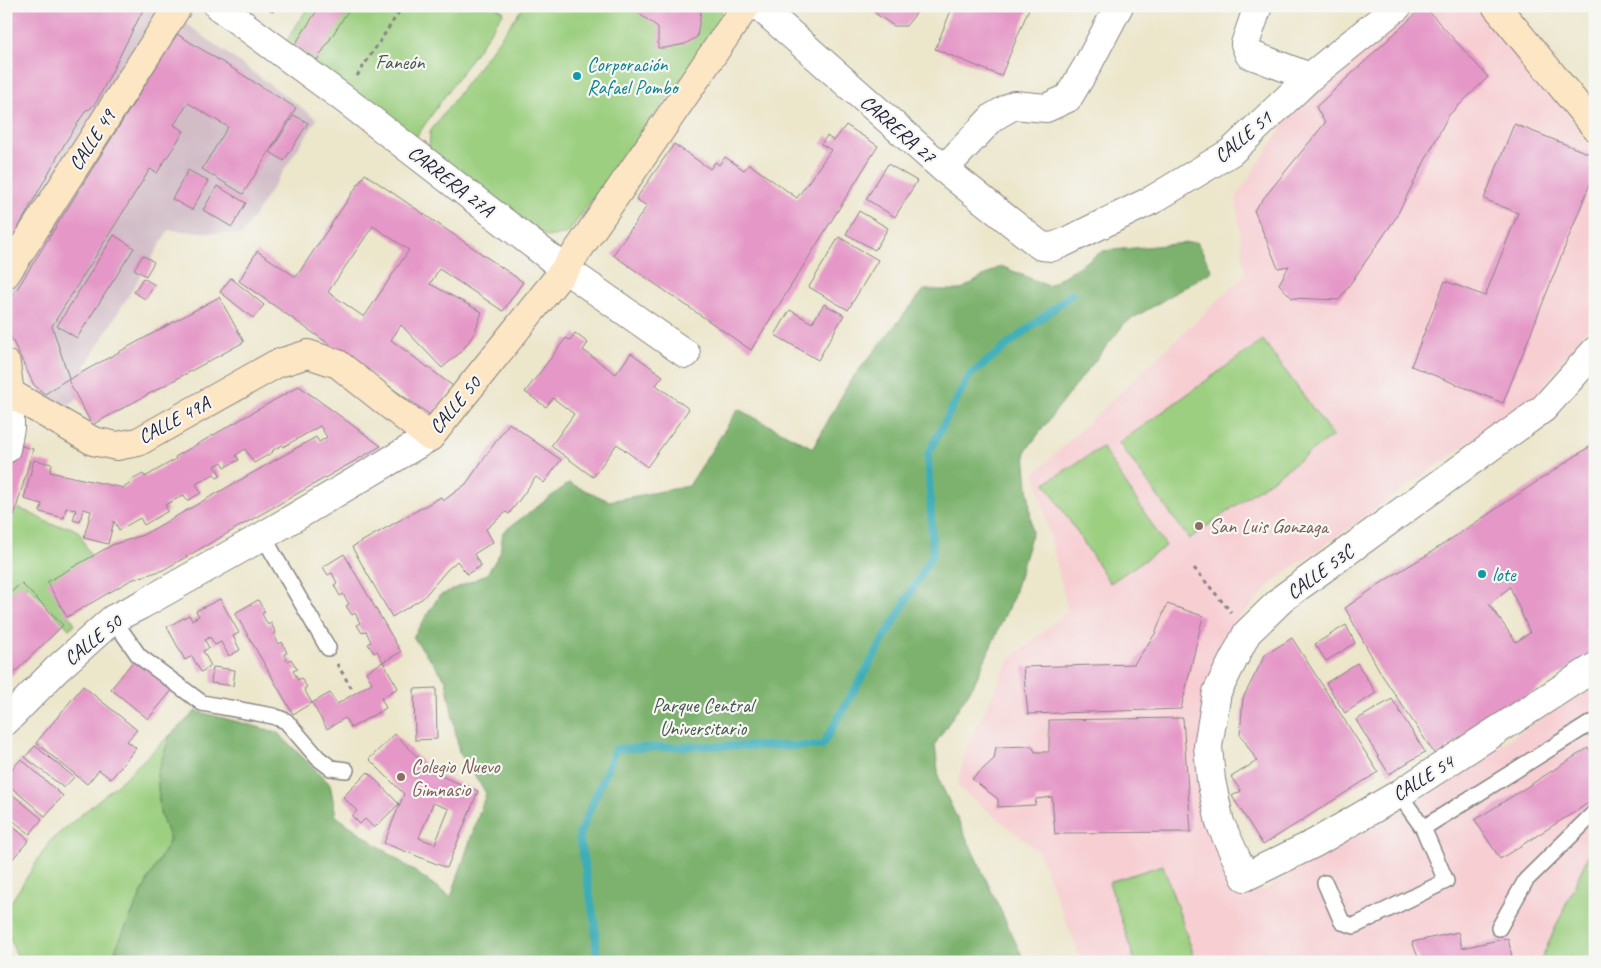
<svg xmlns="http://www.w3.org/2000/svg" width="1601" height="968" viewBox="0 0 1601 968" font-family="Caveat,sans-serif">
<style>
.built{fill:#f7cfd3}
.industrial{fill:#d2bdc7}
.green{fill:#9ccf80;stroke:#5f785e}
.forest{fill:#7db26e;stroke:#506a54}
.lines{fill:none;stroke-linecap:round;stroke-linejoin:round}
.stream{stroke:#3dadb8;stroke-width:8}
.building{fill:#e598c7;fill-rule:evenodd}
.lane-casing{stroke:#878483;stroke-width:18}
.street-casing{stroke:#878483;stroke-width:30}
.secondary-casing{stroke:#878483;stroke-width:30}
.path{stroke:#878483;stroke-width:3;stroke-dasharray:4 4;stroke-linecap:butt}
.lane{stroke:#fff;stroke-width:15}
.street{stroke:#fff;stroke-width:28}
.secondary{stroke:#fce6c4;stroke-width:28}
.culture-dot{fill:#0f9aa8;stroke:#f6f6f2;stroke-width:2}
.education-dot{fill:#8d6e63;stroke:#f6f6f2;stroke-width:2}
.labels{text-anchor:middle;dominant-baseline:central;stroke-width:4.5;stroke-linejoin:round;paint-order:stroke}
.park-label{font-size:20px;fill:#475650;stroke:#f6f6f2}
.culture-label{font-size:20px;fill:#0d838f;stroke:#f6f6f2;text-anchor:start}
.street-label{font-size:20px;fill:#22223b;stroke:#f6f6f2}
.education-label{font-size:20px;fill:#785e54;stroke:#f6f6f2;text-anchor:start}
</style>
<rect width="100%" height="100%" fill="#f6f6f2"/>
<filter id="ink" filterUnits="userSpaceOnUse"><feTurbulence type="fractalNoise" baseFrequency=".02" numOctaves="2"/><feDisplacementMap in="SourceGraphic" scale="10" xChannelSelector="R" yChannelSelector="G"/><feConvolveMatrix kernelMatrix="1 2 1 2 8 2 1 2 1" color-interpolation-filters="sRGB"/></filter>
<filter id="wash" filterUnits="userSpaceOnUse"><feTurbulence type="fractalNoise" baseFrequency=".0096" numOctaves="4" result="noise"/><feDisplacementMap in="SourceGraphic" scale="20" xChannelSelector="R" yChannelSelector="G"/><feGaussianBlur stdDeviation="1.12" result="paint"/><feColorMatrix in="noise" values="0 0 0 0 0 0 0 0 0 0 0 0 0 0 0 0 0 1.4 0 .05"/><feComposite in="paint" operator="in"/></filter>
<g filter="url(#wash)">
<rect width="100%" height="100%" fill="#ece6cb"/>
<path class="built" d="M1405,6H1496L1595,151V319L1535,396L1275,580L1225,633L1206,692L1203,796L1224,874L1246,890H1265L1305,865L1408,808L1535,722L1595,685V962H1082L1038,851L957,786L967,747L1010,659L1068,611L1035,473L1245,275L1236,198L1295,108Z"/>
<path class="industrial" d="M6,6H162L317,119L242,235L169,230L85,366L91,389L63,409L43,394L6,313Z"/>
<path class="green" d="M309,6H495L504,12L416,137L281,49Z
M524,6H720L724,21L568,233L547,237L429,149L430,132Z
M1263,340L1333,436L1189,539L1119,443Z
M1102,447L1166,546L1110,583L1045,483Z
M15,507L28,512L53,525L70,527L79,532L91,557L50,585L75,624L69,629L27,585L6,604V514Z
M170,735L157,774L160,813L170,840L149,878L116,948L115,962H20L6,930V910L50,841L121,781Z
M1595,840V962H1540Z
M1163,865L1195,959L1186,962H1135L1109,882Z"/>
<path class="forest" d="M1197,242L1212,271L1125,323L1070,392L1025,452L1032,533L1013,597L974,684L935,744L939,780L1025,962H115L116,948L149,878L170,840L160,813L157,774L170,735L196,711L277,732L330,784L336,816L451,897L486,793L459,752L446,680L413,637L439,596L487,574L500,553L503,532L569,483L609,501L689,486L738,409L813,448L850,381L924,290H960L1001,266L1048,286L1103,251Z"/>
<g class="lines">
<path class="stream" d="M597,962L595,924L579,835L616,749L699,746H822L933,554L928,454L969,376L1072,294"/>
</g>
<g id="blocks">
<path class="building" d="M6,6H145L97,101L90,109L86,110L65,143L6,250Z
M261,6H276L273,12Z
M320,6H351L317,60L294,46Z
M628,6H695L701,11L697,37L685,44L665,48H658V27Z
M875,6H922L906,26H894L876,14Z
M953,6H1030L1001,76L935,49Z
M1424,6L1488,77L1448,116L1395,219L1339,300L1292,298L1279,284L1289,266L1278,268L1254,210L1325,123L1316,107Z
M177,34L296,108L243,194L202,169L228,127L188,103L174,125L184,131L157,173L150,169L52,326L69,378L45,394L34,385L6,327V309L10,300Z
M294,115L308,123L284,161L270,152Z
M1514,124L1595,156V171L1503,403L1411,366L1445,281L1485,296L1518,213L1484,199Z
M846,125L878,146L751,350L613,255L647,206L636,199L674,144L710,169L715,162L719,165L725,157L744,170L749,164L797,198L831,150L821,144L827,136L834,141Z
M888,164L917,181L895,217L866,199Z
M188,170L208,181L192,210L172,199Z
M365,174L523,282L503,311L439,269L430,284L482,312L474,334L462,351L442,368L401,325L391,340L453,386L433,417L239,281L257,251L296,277ZM373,226L409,250L364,317L328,292Z
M217,186L246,203L232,227L203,210Z
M859,211L888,228L875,250L846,234Z
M114,235L134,248L77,338L57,326Z
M839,237L878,260L848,310L809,287Z
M143,255L154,262L146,276L134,269Z
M143,278L155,285L145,299L134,292Z
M231,278L264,305L253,318L220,292Z
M219,297L244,342L92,425L68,380Z
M824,304L844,315L818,360L775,335L790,310L812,323Z
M575,333L588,343L583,350L616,374L631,353L663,376L656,385L689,409L647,467L617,444L593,477L551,446L574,414L553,398L546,407L525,392L566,338L570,340Z
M299,386L381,446L163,570L131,580L67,617L47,582L112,545L143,535L316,437L319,442L327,437L320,426L283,447L282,445L272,451L273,452L254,463L245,449L236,455L239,460L225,467L222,462L215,466L221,476L217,478L214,474L196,484L201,493L187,501L184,495L165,505L168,511L144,525L140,518L119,530L114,521L108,544L84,538L91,511L83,509L80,522L73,520L76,510L66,508L64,518L40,512L42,504L24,499L34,460L52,464L50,472L123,488L131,483L130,481L143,474L145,477L176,459L175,457Z
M509,423L561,460L544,483L536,477L509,514L506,512L486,529L493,542L474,554L481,566L467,574L457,561L447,570L423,598L392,617L352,547L441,497L443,501L466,484Z
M10,443L33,449L14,516L6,514V457Z
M1595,443V650L1585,658L1436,756L1382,675L1345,608L1387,579L1427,555ZM1510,587L1530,633L1516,642L1489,604Z
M344,554L401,652L383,662L377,651L374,653L368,644L371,642L366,631L362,633L357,625L360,623L355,613L352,615L346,606L349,604L343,594L340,596L334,585L337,583L332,573L328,575L323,567Z
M21,583L63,625L6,681V597Z
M220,599L239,633L233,636L240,650L229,656L221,642L215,645L210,637L205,640L209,648L203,651L211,666L201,672L192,656L185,660L167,627L189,615L192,620L199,616L196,611Z
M258,600L265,612L262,614L268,625L271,623L276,633L273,634L279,644L282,642L287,653L284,654L287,661L291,659L297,669L293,671L298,680L301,678L307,687L304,689L312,703L330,693L337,704L372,683L366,672L383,662L398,688L381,698L386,708L351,728L345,718L327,729L312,703L293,714L235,613Z
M1167,604L1203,616L1181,709L1028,714L1023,667L1134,664L1155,634Z
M1346,625L1355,643L1326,661L1315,644Z
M1292,638L1378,772L1263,845L1232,796L1241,791L1231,777L1257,761L1240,734L1243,698L1265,655Z
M135,659L173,689L148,719L111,689Z
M1357,663L1376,693L1345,713L1326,683Z
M213,667L235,670L233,686L211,683Z
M83,686L137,730L127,741L136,748L111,779L99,770L87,784L36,743Z
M436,688L437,739L415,740L414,689Z
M1392,699L1425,752L1389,774L1356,720Z
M1183,718L1191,832L1065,833L1055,835L1052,797L1036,799L1035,805L998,807V799L972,779L994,759L996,747L1032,746L1035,752H1049V720Z
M395,734L433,773L478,791L447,868L384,843L404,794L369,759ZM433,803L449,809L435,844L419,838Z
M35,746L74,777L64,788L25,757Z
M1588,748L1595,759V799L1500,859L1475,820Z
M21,759L63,796L45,816L6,783V776Z
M368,772L399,804L374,828L365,819L360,824L352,816L357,811L343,797Z
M6,789L42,819L30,834L6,815Z
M6,821L29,840L9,863L6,861Z
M1458,932L1462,948L1508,938L1513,962H1420L1412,942Z"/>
</g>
</g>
<g filter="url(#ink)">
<use href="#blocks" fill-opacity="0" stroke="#878483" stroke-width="1"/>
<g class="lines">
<defs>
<path id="lane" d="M263,536L328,648
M113,619L139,656L202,703L273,716L286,721L318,758L331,768L346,770
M1423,828L1591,723L1595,730
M1325,883L1342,922L1354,926L1446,881L1423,828L1399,794
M1499,928L1526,880L1595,812"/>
<path id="street" d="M218,6L343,98L565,269L686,354
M759,6L944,169L1041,246L1052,247L1063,243L1152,200L1231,152L1310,77L1398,6
M1258,6L1245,44L1249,54L1310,77
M944,169L993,117L1014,105L1046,108L1068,98L1086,68L1119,6
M1595,351L1544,408L1283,598L1247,633L1217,692L1208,746L1211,780L1220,823L1245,877L1315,843L1399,794L1595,667
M6,449L10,428V393
M6,721L57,669L113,619L141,605L263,536L430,437"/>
<path id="secondary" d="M1496,6L1595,127
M6,274L178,6
M6,364L10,393
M10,393L93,441L117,446L138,442L276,364L308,354L338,364L430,437L565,269L746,6"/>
</defs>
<use href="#lane" class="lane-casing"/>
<use href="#street" class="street-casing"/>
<use href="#secondary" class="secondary-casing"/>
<path class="path" d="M357,76L403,6
M1194,568L1231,612
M337,664L352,689"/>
<use href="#lane" class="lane"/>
<use href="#street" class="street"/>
<use href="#secondary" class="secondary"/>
</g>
</g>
<g class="culture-dot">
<circle cx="577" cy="76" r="5"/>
<circle cx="1482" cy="574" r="5"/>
</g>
<g class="education-dot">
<circle cx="1199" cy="526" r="5"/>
<circle cx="401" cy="777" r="5"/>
</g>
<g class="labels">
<g class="park-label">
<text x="400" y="62">Faneón</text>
<text x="703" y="705">Parque Central<tspan x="703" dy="23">Universitario</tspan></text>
</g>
<g class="culture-label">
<text x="587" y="64">Corporación<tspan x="587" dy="23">Rafael Pombo</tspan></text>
<text x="1492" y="574">lote</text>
</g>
<g class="street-label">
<text transform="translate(898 129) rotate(41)">CARRERA 27</text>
<text transform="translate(1243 137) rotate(-40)">CALLE 51</text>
<text transform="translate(92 140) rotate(-57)">CALLE 49</text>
<text transform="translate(451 181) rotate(38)">CARRERA 27A</text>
<text transform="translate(455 405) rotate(-50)">CALLE 50</text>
<text transform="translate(174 420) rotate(-28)">CALLE 49A</text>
<text transform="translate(1320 572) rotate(-36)">CALLE 53C</text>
<text transform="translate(93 640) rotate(-39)">CALLE 50</text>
<text transform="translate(1423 778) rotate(-32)">CALLE 54</text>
</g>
<g class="education-label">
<text x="1209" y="526">San Luis Gonzaga</text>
<text x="411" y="766">Colegio Nuevo<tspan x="411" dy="23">Gimnasio</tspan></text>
</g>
</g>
<rect width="1601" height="968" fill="none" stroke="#f6f6f2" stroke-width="25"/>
</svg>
